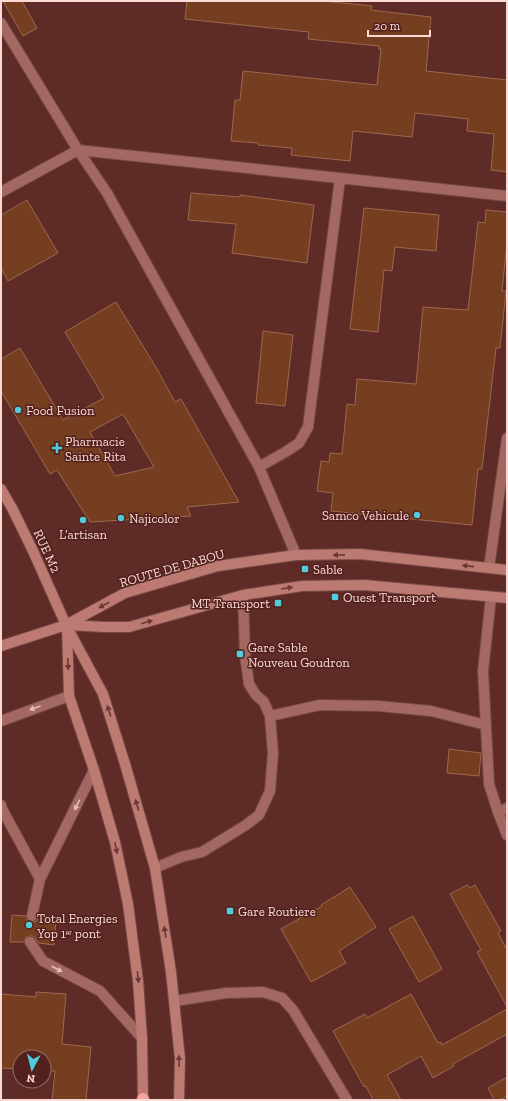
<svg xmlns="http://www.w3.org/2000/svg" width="508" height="1101" viewBox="0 0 508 1101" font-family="'Zilla Slab',serif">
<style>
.building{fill:#763e21;stroke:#9d684f;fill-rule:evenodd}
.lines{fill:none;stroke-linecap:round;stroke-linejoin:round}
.lane-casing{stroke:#764946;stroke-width:12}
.street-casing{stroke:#764946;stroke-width:12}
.secondary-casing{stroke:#764946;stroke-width:12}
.highway-casing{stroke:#764946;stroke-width:14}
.lane{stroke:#a26861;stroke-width:10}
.street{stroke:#a26861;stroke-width:10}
.secondary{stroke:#bc7a72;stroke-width:10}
.highway{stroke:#f9a49a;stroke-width:12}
.oneway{fill:#6d3732}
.oneway2{fill:#e5bdb8}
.poi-dot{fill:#52cbda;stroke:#53211d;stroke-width:1.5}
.labels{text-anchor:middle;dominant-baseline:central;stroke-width:3;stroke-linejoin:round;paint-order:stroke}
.poi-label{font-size:13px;fill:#fbd9d5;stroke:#53211d;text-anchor:start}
.street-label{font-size:13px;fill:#fbd9d5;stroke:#53211d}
</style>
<rect width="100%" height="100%" fill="#5f2b27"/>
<path class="building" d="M3,1H22L37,28L23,36Z
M187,1H323L372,6L371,10L431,17L426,71L507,80V172L491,170L494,134L467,131L468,119L415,113L412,137L353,131L350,161L291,155L292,148L258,145V143L231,141L235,100H240L243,71L377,85L381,49H379V46L308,39L309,32L185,19Z
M191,193L240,197V195L314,205L307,263L232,253L236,224L188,220Z
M27,200L58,253L8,281L1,268V215Z
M364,208L439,215L436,251L395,247L392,271L384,270L378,332L350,329Z
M486,210L507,212V243L502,291H506L500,348H496L482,469H478L472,525L331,511L333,493L317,491L321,461L329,462L330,453L342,454L347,404L355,405L357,379L416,384L423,307L468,310L478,222L485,223Z
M116,302L157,369L175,402L181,399L239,502L187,507L191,516L90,522L57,470L50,474L1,391V359L20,348L63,420L104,398L65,332ZM123,414L154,467L115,476L90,432Z
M263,331L293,335L285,406L256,403Z
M449,749L481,753L479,776L447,773Z
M467,885L470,888L475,885L501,931L498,933L507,950V1007L477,952L481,950L450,894Z
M350,887L376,927L339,951L346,963L311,982L281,929L322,906L321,905Z
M12,915L26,916L27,921L31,922L37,921L38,917L56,918L54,945L39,943L33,936H30L26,937L24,942H10Z
M413,916L442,969L419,982L389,929Z
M36,992L66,994L62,1044L91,1047L86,1100H52L55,1071H44V1057H20V1069L1,1068V994L36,997Z
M411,994L438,1043L441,1042L442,1045L507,1009V1034L453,1064L454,1066L433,1078L421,1056L387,1075L401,1100H373L366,1086L364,1087L333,1031L365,1014L367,1018Z
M507,1077V1096L499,1100H494L488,1088Z"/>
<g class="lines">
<defs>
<path id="lane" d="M270,716L320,705L379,706L431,711L486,725
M1,721L69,696
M1,805L2,809L40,879
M498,812L507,808
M155,868L181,857L202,852L246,825L259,815L270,791L273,753L270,716L264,702L256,695L249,684L245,655L243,595
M32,916L40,879L94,770
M30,942L43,961L100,991L142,1038"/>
<path id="street" d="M1,23L78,150L107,193L259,467L296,555
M1,192L78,150L507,196
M259,467L287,451L299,443L308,427L340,179
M489,568L507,438
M491,597L483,671L489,784L498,812L507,835
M175,1001L226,993L263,992L282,998L293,1010L347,1100"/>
<path id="secondary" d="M1,489L12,508L33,551L66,625L103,694L125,764L155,868L171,972L180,1059L179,1100
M66,625L105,627H129L243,595L302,586L364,585L507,598
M67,627L69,696L94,770L115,842L128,904L138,981L142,1038L143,1100
M1,646L66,625L125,593L218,566L296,555L360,554L507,570"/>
<path id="highway" d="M143,1100V1099"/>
</defs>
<use href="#lane" class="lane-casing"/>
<use href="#street" class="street-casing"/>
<use href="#secondary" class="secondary-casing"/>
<use href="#highway" class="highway-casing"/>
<use href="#lane" class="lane"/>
<use href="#street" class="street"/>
<use href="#secondary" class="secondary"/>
<use href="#highway" class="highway"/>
</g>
<defs><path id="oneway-solid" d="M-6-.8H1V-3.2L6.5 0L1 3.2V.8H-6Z"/></defs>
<g class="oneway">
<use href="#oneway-solid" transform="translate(339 555) rotate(179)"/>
<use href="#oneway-solid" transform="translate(468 566) rotate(-174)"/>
<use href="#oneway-solid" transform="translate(287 588) rotate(-9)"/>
<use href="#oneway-solid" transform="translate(104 605) rotate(151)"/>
<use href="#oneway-solid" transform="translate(147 622) rotate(-16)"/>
<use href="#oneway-solid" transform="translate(68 664) rotate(88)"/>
<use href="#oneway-solid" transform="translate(109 711) rotate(-108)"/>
<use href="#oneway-solid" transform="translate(137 805) rotate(-106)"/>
<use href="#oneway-solid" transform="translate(116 848) rotate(79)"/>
<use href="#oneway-solid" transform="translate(165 932) rotate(-99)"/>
<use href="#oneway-solid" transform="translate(138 977) rotate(83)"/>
<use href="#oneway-solid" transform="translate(179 1061) rotate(-91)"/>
</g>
<g class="oneway2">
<use href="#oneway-solid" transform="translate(35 708) rotate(160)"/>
<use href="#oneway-solid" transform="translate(77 805) rotate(117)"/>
<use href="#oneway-solid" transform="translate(57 969) rotate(28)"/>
</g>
<g class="poi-dot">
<circle cx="18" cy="410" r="4"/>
<path d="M55 442h4v4h4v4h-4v4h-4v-4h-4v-4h4z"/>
<circle cx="417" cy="515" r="4"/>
<circle cx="121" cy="518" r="4"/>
<circle cx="83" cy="520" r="4"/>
<rect x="301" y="565" width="8" height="8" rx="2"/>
<rect x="331" y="593" width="8" height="8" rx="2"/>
<rect x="274" y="599" width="8" height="8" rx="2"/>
<rect x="236" y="650" width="8" height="8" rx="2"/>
<rect x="226" y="907" width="8" height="8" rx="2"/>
<circle cx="29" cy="925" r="4"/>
</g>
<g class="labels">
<g class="poi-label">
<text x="26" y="410">Food Fusion</text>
<text x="65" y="441">Pharmacie<tspan x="65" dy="15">Sainte Rita</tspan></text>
<text x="409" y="515" text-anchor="end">Samco Vehicule</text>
<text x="129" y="518">Najicolor</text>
<text x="83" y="534" text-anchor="middle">L’artisan</text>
<text x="313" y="569">Sable</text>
<text x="343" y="597">Ouest Transport</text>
<text x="270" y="603" text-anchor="end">MT Transport</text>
<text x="248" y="647">Gare Sable<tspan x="248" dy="15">Nouveau Goudron</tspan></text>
<text x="238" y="911">Gare Routiere</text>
<text x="37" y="918">Total Energies<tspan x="37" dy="15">Yop 1ᵉʳ pont</tspan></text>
</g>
<g class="street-label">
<text transform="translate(47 551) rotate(65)">RUE M2</text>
<text transform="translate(172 568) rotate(-16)">ROUTE DE DABOU</text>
</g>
</g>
<rect width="508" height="1101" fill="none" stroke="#fbd9d5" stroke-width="4"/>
<g transform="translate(32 1069) rotate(187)"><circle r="19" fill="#53211d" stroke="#966b67"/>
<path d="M0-3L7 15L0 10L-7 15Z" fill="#52cbda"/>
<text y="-6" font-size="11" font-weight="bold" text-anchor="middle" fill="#fbd9d5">N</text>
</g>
<path d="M368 30v6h62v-6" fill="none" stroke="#fbd9d5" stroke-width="2"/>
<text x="374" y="30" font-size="12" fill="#fbd9d5" stroke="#53211d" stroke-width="3" paint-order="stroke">20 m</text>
</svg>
